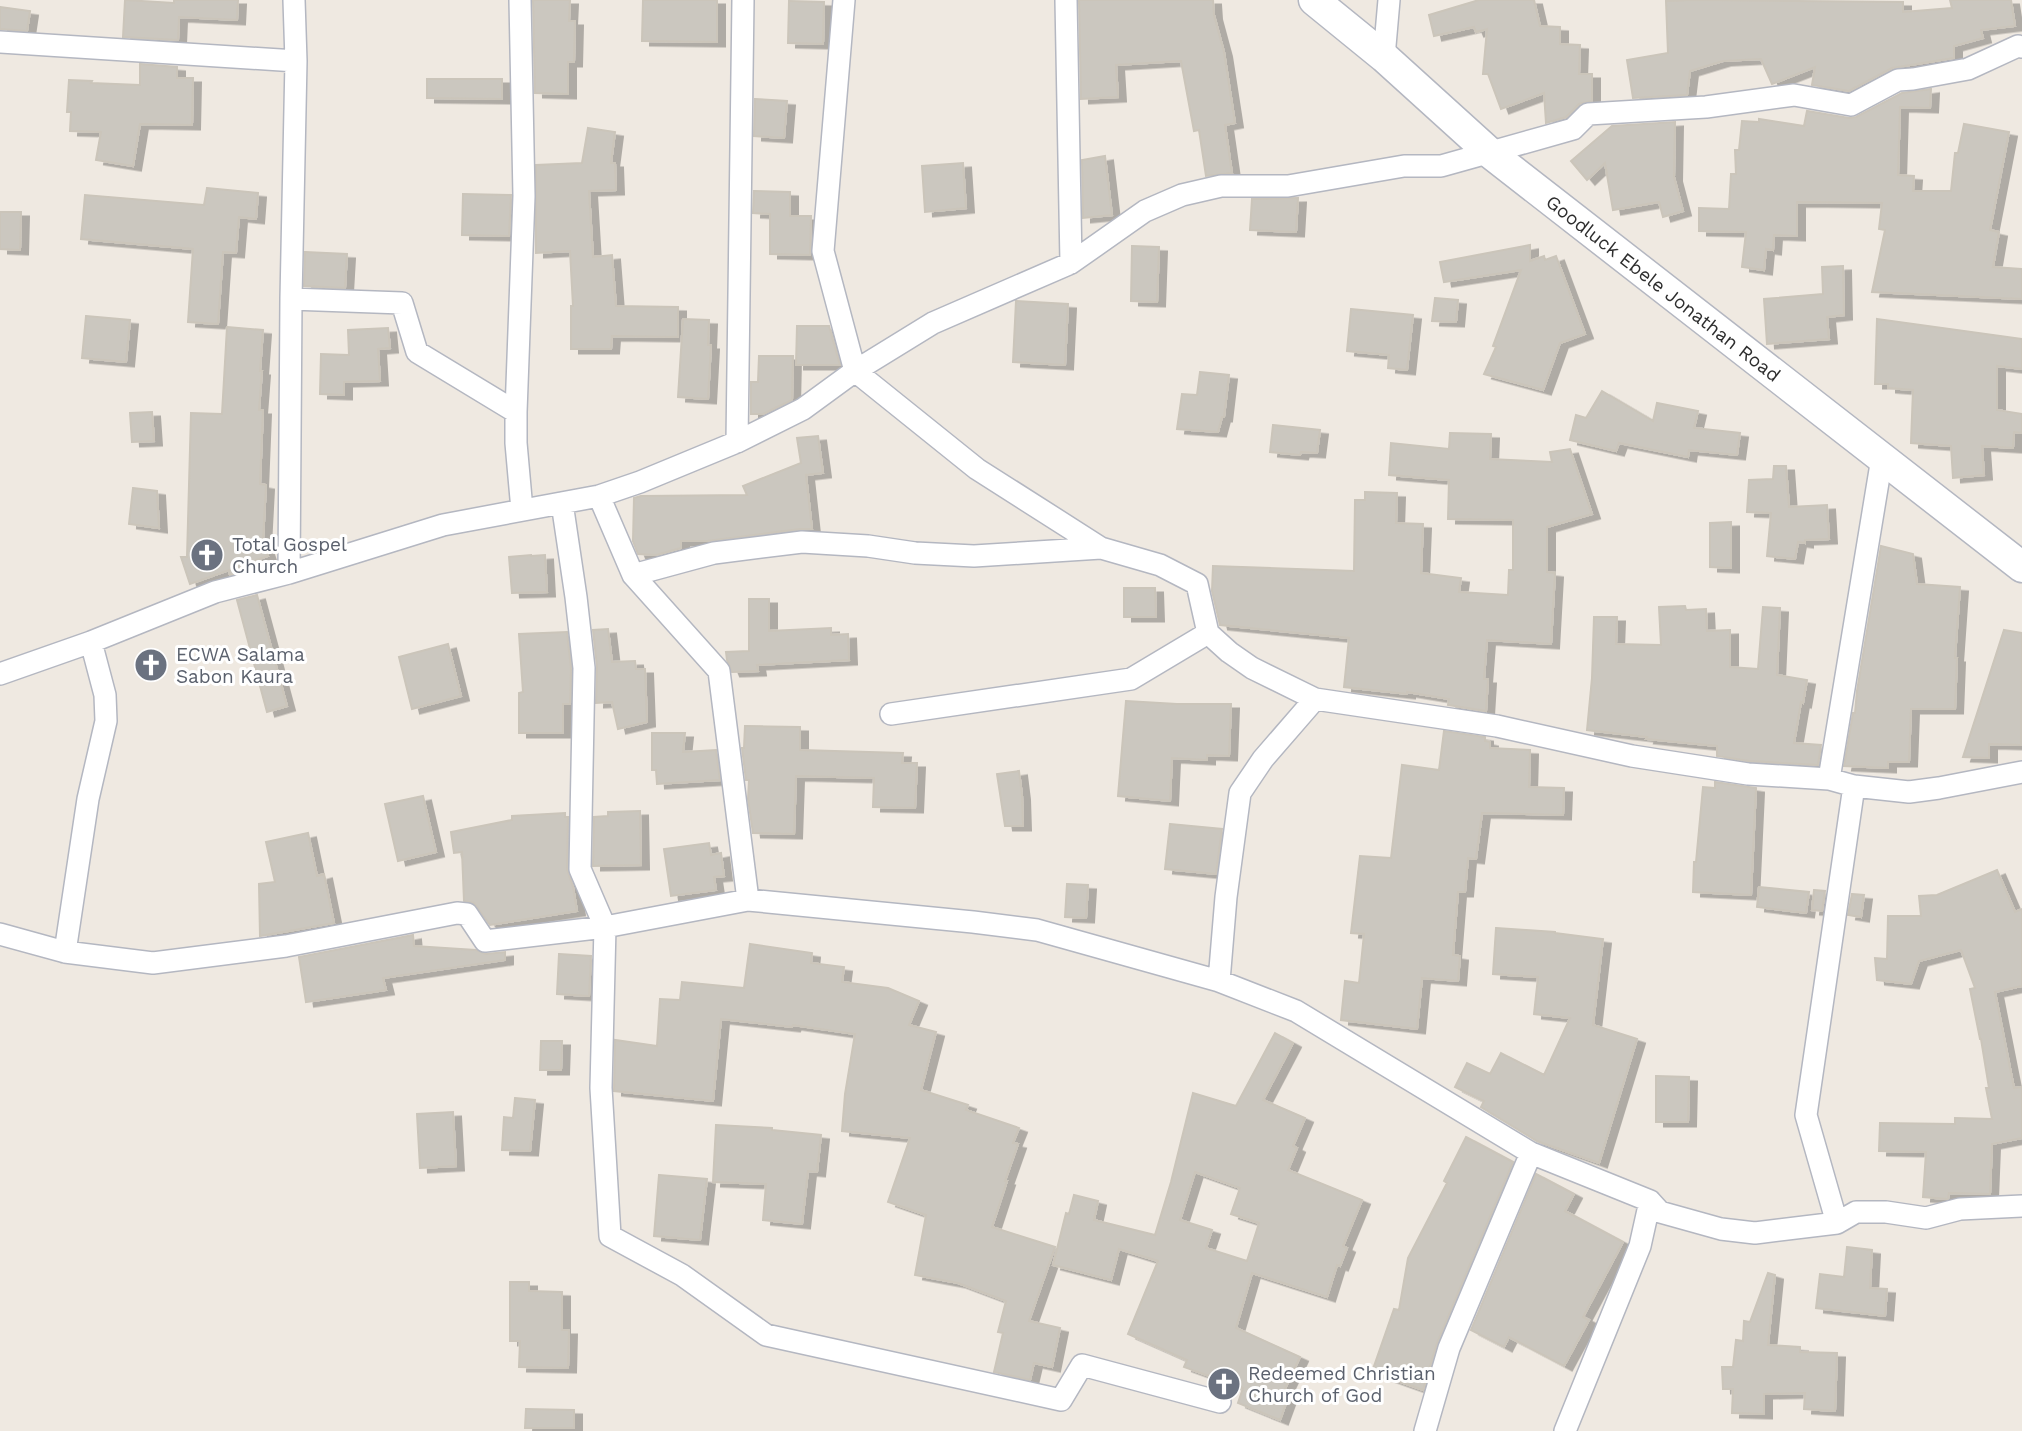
<svg xmlns="http://www.w3.org/2000/svg" width="2022" height="1431" viewBox="0 0 2022 1431" font-family="'Work Sans',sans-serif">
<style>
.building{fill:#cbc7bf;stroke:#cbc5ba;stroke-width:2;fill-rule:evenodd;filter:url(#shadow)}
.lines{fill:none;stroke-linecap:round;stroke-linejoin:round}
.minor-casing{stroke:#b4b7c1;stroke-width:24}
.secondary-casing{stroke:#b4b7c1;stroke-width:33}
.minor{stroke:#fff;stroke-width:21}
.secondary{stroke:#fff;stroke-width:30}
.labels{text-anchor:middle;dominant-baseline:central;stroke-width:6;stroke-linejoin:round;paint-order:stroke}
.street-label{font-size:19px;fill:#2e2e2e;stroke:#fff}
.worship-label{font-size:19px;fill:#5b616d;stroke:#fff;text-anchor:start}
</style>
<defs>
<filter id="shadow"><feDropShadow dx="8" dy="4.5" stdDeviation="0" flood-color="#0004"/></filter>
</defs>
<rect width="100%" height="100%" fill="#efe9e1"/>
<path class="building" d="M125,0L174,3V0H238L237,20L179,17L178,40L123,37Z
M533,0H570L569,21H575L574,62H568V94L535,93Z
M643,0H717V42L642,41Z
M1079,0H1213L1214,15L1224,52L1235,123L1225,125L1232,173L1206,176L1199,130L1194,131L1181,61L1116,65L1118,97L1081,99Z
M1479,0H1534L1540,26L1560,27V44L1580,45L1579,74H1592V101L1579,104L1566,117L1546,123L1544,93L1501,109L1488,74H1483L1487,29L1476,32L1474,27L1434,36L1429,15Z
M1693,0L1903,2V12L1952,8L1950,0H2011L2015,26L1981,30L1983,38L1954,46V58L1892,68L1849,91L1812,85L1815,67L1772,84L1761,59L1723,61L1690,71L1687,95L1633,98L1627,60L1668,53L1666,1Z
M789,1L824,2L823,44L788,43Z
M0,7L30,11L27,31L0,29Z
M140,64L177,67V78H193L192,125L140,124L133,166L96,160L101,132L70,131L71,112H67L69,80L92,81L91,83L140,85Z
M427,79H502V99L427,98Z
M1931,89L1930,108L1900,107L1898,175L1914,176L1913,191H1951L1955,153H1958L1964,124L2009,132L1990,230L1999,232L1993,267L2022,269V299L1872,292L1885,230L1879,229L1882,203L1797,202V236L1774,235L1773,250L1766,249L1764,270L1742,267L1746,232L1699,231V208L1729,209L1731,174H1736L1735,150H1739L1742,121L1759,122V119L1804,126L1807,111L1849,118L1856,117L1902,93Z
M755,99L787,101L784,138L754,136Z
M1675,122L1674,177L1683,211L1663,217L1659,202L1613,210L1605,163L1587,180L1571,161L1612,126Z
M588,128L615,132L611,163H615L616,190L589,191L593,257L612,255L616,306L678,307V337L612,336L611,349H571V306H573L570,251L536,253V165L582,163Z
M1105,156L1112,215L1083,218L1082,160Z
M963,163L966,208L925,212L922,166Z
M207,188L258,193L256,219L239,217L236,253L223,252L218,324L188,322L193,249L81,239L85,195L204,205Z
M754,191L790,192V216H811L810,255L770,254V214L753,213Z
M463,194L511,195L509,236L462,235Z
M1298,198L1296,232L1250,230L1252,199Z
M0,212H21L20,250L0,249Z
M1530,245V261L1544,256L1545,260L1556,256L1585,334L1560,343L1543,390L1484,374L1496,347L1493,346L1521,270L1444,282L1440,262Z
M1132,246L1159,247L1157,302L1131,301Z
M305,252L347,254L345,288L304,286Z
M1843,266L1844,315L1827,317L1829,339L1767,344L1764,299L1823,294L1822,267Z
M1435,298L1458,300L1456,322L1432,321Z
M1016,301L1068,304L1065,365L1013,362Z
M1351,309L1413,315L1407,370L1388,368L1389,355L1347,351Z
M86,316L130,320L126,362L82,358Z
M683,319L709,320L708,345H711L708,399L678,397Z
M1877,319L2022,339V369L1997,366V410L2022,414V433L2014,432L2013,448L1982,446L1984,475L1953,478L1951,446L1911,443L1913,390L1888,388V384H1875Z
M797,326H829L840,365H796Z
M227,327L263,330L260,371H262L259,410H263L260,484L266,485L263,541L268,556L248,563L250,570L230,575L229,570L190,584L181,557H187L191,413L222,414Z
M388,328L390,348L378,349L380,381L344,382V395L320,394L321,354L349,355L348,330Z
M759,356H793L792,400L763,414H751V382H758Z
M1200,372L1229,375L1224,417H1222L1218,432L1177,429L1182,394L1197,395Z
M1602,391L1653,421L1657,403L1698,411L1694,428L1740,433L1737,455L1689,450L1688,457L1619,443L1616,451L1570,440L1576,415L1586,418Z
M152,412L154,441L132,442L130,413Z
M1273,425L1320,430L1317,453L1301,452L1300,455L1270,452Z
M1450,433L1491,434L1490,459L1552,462L1550,452L1570,449L1592,514L1547,527V572L1555,573L1551,644L1487,640L1484,679H1488L1486,711L1448,705L1449,699L1407,692V694L1344,687L1349,638L1220,625L1212,591L1213,566L1354,571L1355,500H1365V492L1397,493L1396,523L1423,524L1421,573L1461,578L1459,592L1508,595L1509,570H1513V520L1448,519L1449,480L1389,475L1391,443L1449,449Z
M818,436L823,473L806,475L812,529H800L707,541H681V548L656,555L638,554L633,541L634,498L641,496L747,495L743,486L801,463L797,438Z
M1774,466H1786L1789,507L1827,505L1829,539L1805,540V543L1798,542L1795,559L1767,556L1771,513L1747,512L1749,480L1773,479Z
M133,488L157,491L159,528L129,524Z
M1731,522V568L1710,567V523Z
M1881,546L1913,554L1917,584L1960,587L1955,658H1957L1955,709H1911L1909,762H1888V768L1844,766L1853,713H1855L1857,691Z
M531,555V556L545,555L547,592L512,593L509,557Z
M1124,588H1155L1156,617H1124Z
M257,595L287,706L267,712L237,600Z
M749,599H769V631L831,628V635L848,634L849,660L757,665L758,671L732,672L727,660L726,652L749,651Z
M1685,606L1686,610L1706,609L1707,631L1730,630V667L1758,669L1763,607L1780,608L1777,675L1807,680L1803,703L1801,702L1794,743L1821,745L1818,765L1749,761L1717,756V746L1646,739L1647,737L1587,730L1592,678L1594,617H1617L1616,644L1661,645L1659,607Z
M608,629L612,662L635,661L636,669H645L647,722L618,729L612,702L596,703L597,667L593,630Z
M2004,630L2022,633L2021,745L1989,744V758L1963,757Z
M567,632L571,669L570,704H563V733H519V693L523,692L519,634Z
M448,644L461,696L412,709L399,657Z
M1126,701L1177,704H1231L1229,756L1207,755V760L1172,758L1170,801L1118,796Z
M745,726L800,727V750L903,753L902,763H917L915,808L873,807L874,778L796,776L794,834L753,833L748,799L749,780H746L742,748H744Z
M1444,731L1485,737V741L1490,742V748L1530,750L1529,787L1564,788L1563,815L1482,813L1476,859L1468,858L1465,892H1458L1453,955L1460,956L1458,981L1422,978L1417,1029L1341,1020L1345,981L1359,983L1364,934L1351,933L1360,856L1391,858L1402,765L1439,770Z
M652,733H685L683,752L716,750L720,780L657,784L656,770H652Z
M1019,771L1022,795L1023,826H1005L997,774Z
M1715,782L1756,788L1751,895L1693,892L1694,862H1696L1703,787L1715,788Z
M423,796L436,852L398,861L385,804Z
M640,811L641,865L593,866L594,817L608,816V812Z
M565,813V817H568L567,869L573,887L577,911L490,925L474,903L464,901L462,852L454,853L451,832L512,820V816Z
M1170,824L1222,829L1216,874L1165,869Z
M308,833L317,876L324,874L334,923L260,936L259,884L275,882L266,842Z
M709,843L711,855L721,853L724,876L714,877L716,890L671,896L664,849Z
M1997,870L2015,912L2022,909V986L1995,992L2014,1088L2022,1087V1138L1992,1144L1990,1194L1949,1193L1948,1199H1947L1923,1197L1926,1152L1879,1151L1880,1123L1955,1124V1118L1992,1119L1986,1088H1989L1981,1039H1980L1970,989L1975,988L1961,950L1919,961L1911,984L1877,980L1875,958L1887,959L1888,916H1921L1919,896L1937,895Z
M1067,884L1088,885L1086,918L1065,917Z
M1759,887L1809,892L1806,913L1757,907Z
M1814,890L1825,891L1822,911L1812,910Z
M1852,894L1864,895L1861,917L1848,915Z
M1496,928L1555,932V933L1603,939L1593,1025L1637,1039L1599,1163L1537,1141L1481,1107L1484,1101L1455,1087L1467,1063L1490,1074L1501,1053L1544,1075L1570,1018L1534,1014L1538,977L1493,974Z
M413,935L414,946L476,950L486,954L505,952V960L383,978L386,990L306,1002L299,957Z
M750,944L812,953L811,963L844,967L842,982L888,988L919,1001L909,1025L936,1032L921,1090L968,1105L966,1110L1019,1128L1013,1143L1018,1144L1005,1181H1007L992,1227L1055,1247L1029,1321L1060,1328L1052,1367L1034,1363L1030,1380L994,1372L1003,1333L998,1332L1006,1301L958,1283L915,1275L926,1215L888,1202L910,1138L842,1131L845,1094L855,1034L793,1025L792,1027L721,1019L713,1101L614,1091L615,1040L657,1046L660,999L680,1000L682,982L744,988Z
M559,954L591,956L589,996L557,994Z
M1275,1033L1293,1043L1263,1100L1305,1118L1293,1146L1297,1148L1288,1170L1362,1200L1343,1246L1347,1248L1340,1266L1337,1265L1327,1297L1252,1273L1236,1328L1300,1357L1282,1395L1288,1398L1280,1420L1238,1403L1243,1388L1184,1367L1187,1360L1128,1334L1158,1261L1119,1249L1111,1280L1053,1265L1066,1213L1069,1214L1074,1195L1098,1201L1094,1220L1155,1235L1171,1182L1193,1093L1236,1106ZM1195,1172L1240,1188L1231,1214L1259,1223L1247,1261L1206,1248L1212,1230L1180,1220Z
M541,1041H562L561,1070H540Z
M1656,1076L1689,1077L1688,1122H1656Z
M515,1098L535,1100L530,1151L502,1150L504,1117L513,1118Z
M453,1112L456,1166L420,1168L417,1114Z
M716,1125L772,1128V1130L821,1135L817,1172L808,1171L802,1224L763,1220L766,1184L713,1182Z
M1466,1137L1513,1162L1437,1343L1423,1390L1372,1372L1394,1309L1399,1310L1408,1258L1447,1183L1444,1181Z
M1536,1174L1574,1194L1565,1211L1623,1242L1583,1317L1589,1320L1564,1366L1509,1337L1504,1347L1471,1330Z
M659,1175L707,1179L700,1240L654,1236Z
M1847,1247L1872,1250L1870,1288L1887,1289L1885,1316L1816,1308L1820,1274L1844,1277Z
M1768,1273L1775,1275L1768,1345L1800,1347V1352L1837,1353L1835,1411L1804,1409L1805,1393L1764,1394V1414L1732,1413L1733,1389H1723L1722,1367H1733L1736,1340L1743,1341L1744,1321L1750,1322Z
M510,1282H529V1291L562,1292V1330H569L568,1368L519,1367L520,1341H510Z
M526,1409L574,1410V1428H525Z"/>
<g class="lines">
<defs>
<path id="minor" d="M844,0L823,251L855,371L977,469L1101,548
M1066,0L1071,263
M0,42L296,61
M1384,57L1389,0
M291,299L296,61L294,0
M516,412L524,196L520,0
M737,442L743,0
M599,496L633,575L719,671L748,900
M562,503L576,597L584,668L580,869L605,927L601,1088L610,1236L682,1275L766,1335L1061,1400L1082,1365L1220,1402
M289,573L291,299L402,303L417,352L516,412V443L522,510
M633,575L714,553L802,542L868,546L915,553L974,556L1101,548L1160,565L1197,584L1208,633L1229,652L1252,668L1315,699L1497,726L1632,756L1748,774L1829,779L1854,786L1909,792L1939,788L2022,772
M91,642L105,695L106,721L88,799L65,952L153,963L286,946L457,913L467,914L485,941L605,927L748,900L973,922L1037,930L1219,981L1296,1011L1531,1153L1650,1201L1660,1212L1721,1229L1755,1233L1837,1223L1856,1212H1886L1926,1218L1960,1209L2022,1206
M0,674L91,642L215,592L289,573L443,525L599,496L640,482L737,442L803,409L855,371L933,323L1071,263L1145,211L1182,195L1221,186H1288L1404,166H1441L1573,129L1588,114L1706,107L1794,95L1851,105L1898,80L1913,79L1968,69L2018,46L2022,47
M891,714L1131,679L1208,633
M1829,779L1882,458
M0,934L65,952
M1219,981L1226,897L1240,793L1263,759L1315,699
M1837,1223L1806,1115L1854,786
M1425,1431L1449,1348L1531,1153
M1565,1431L1640,1246L1650,1201"/>
<g id="secondary">
<path id="s1" d="M1314,0L1384,57L1490,153L2022,567"/>
</g>
</defs>
<use href="#minor" class="minor-casing"/>
<use href="#secondary" class="secondary-casing"/>
<use href="#minor" class="minor"/>
<use href="#secondary" class="secondary"/>
</g>
<defs>
<symbol id="church-disc" viewBox="-11 -11 22 22"><circle r="9.5" fill="#6b7280" stroke="#fff"/><path d="M-1.2-6h2.4v3.5h3.3v2.4h-3.3V6h-2.4V-.1h-3.3v-2.4h3.3Z" fill="#fff"/></symbol>
</defs>
<g fill-rule="evenodd">
<use href="#church-disc" x="188" y="536" width="38" height="38"/>
<use href="#church-disc" x="132" y="646" width="38" height="38"/>
<use href="#church-disc" x="1205" y="1365" width="38" height="38"/>
</g>
<g class="labels">
<g class="street-label">
<text stroke="none"><textPath href="#s1" startOffset="453">Goodluck Ebele Jonathan Road</textPath></text>
</g>
<g class="worship-label">
<text x="232" y="544">Total Gospel<tspan x="232" dy="22">Church</tspan></text>
<text x="176" y="654">ECWA Salama<tspan x="176" dy="22">Sabon Kaura</tspan></text>
<text x="1248" y="1373">Redeemed Christian<tspan x="1248" dy="22">Church of God</tspan></text>
</g>
</g>
</svg>
